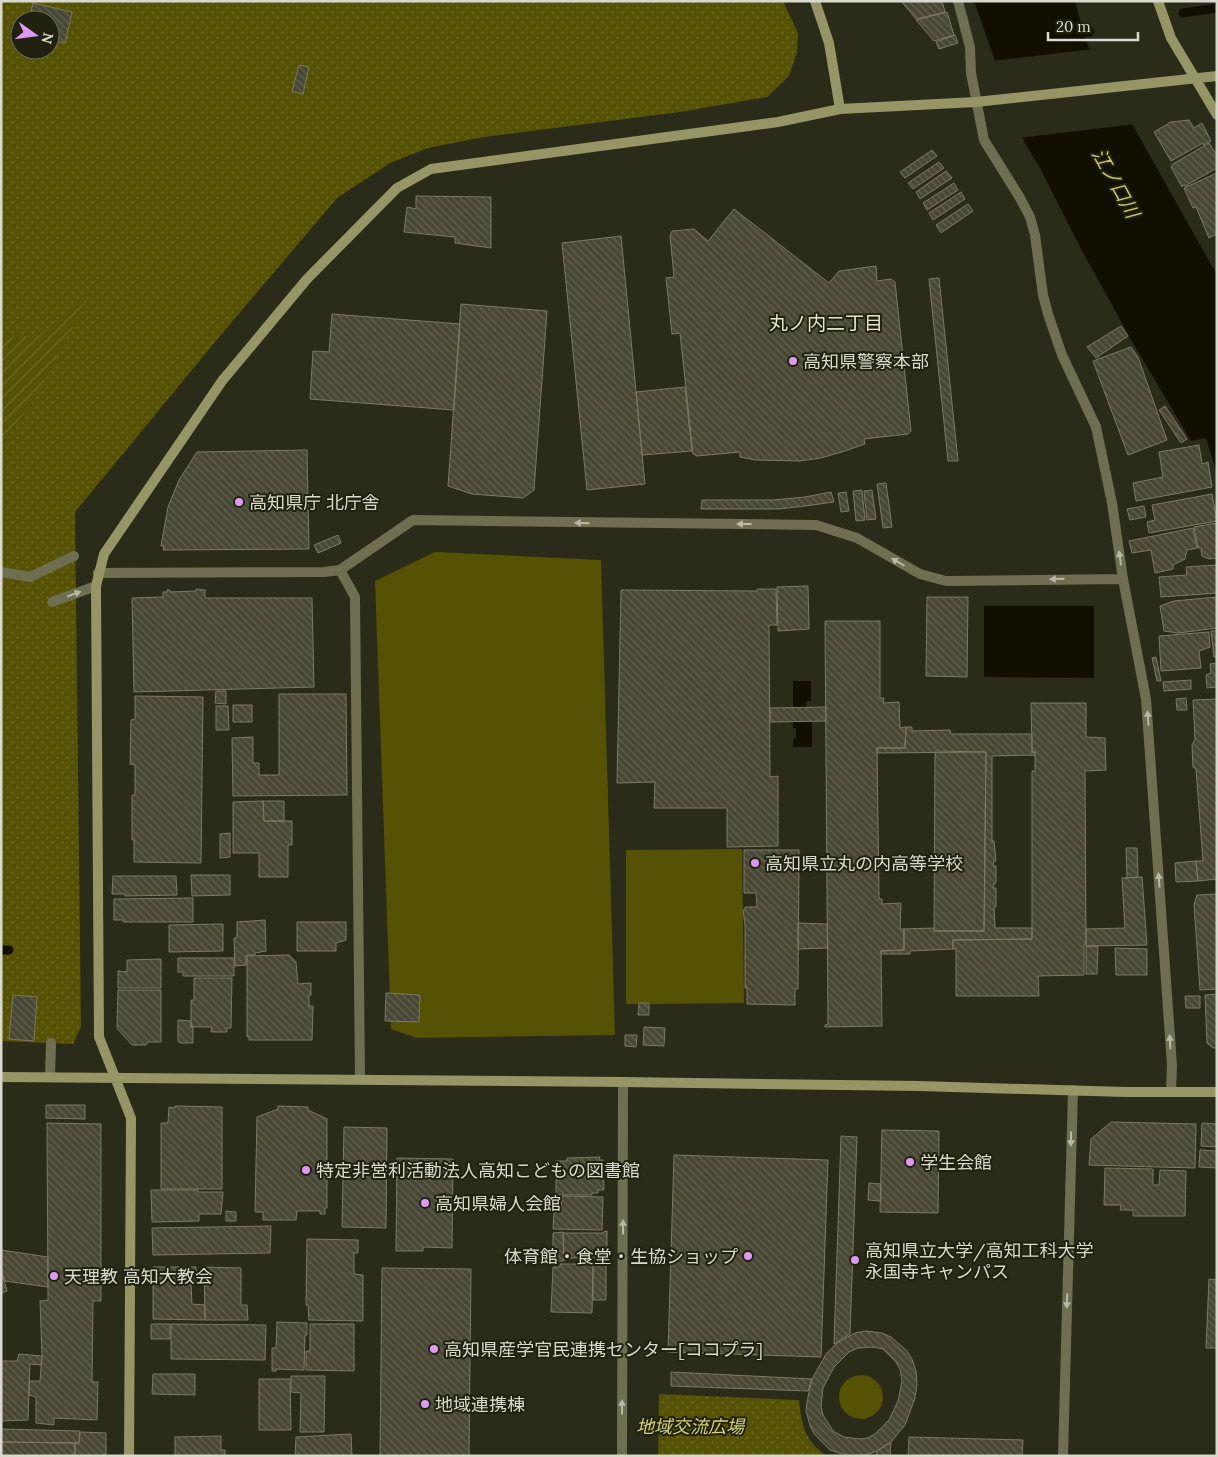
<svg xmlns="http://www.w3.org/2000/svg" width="1218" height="1457" viewBox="0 0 1218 1457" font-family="Lora,'Noto Sans JP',serif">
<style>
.grass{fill:#555203}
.park{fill:url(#park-dots);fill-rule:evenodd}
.garden{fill:url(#garden-furrows)}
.water{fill:#100f00}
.pier{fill:#2b2b19}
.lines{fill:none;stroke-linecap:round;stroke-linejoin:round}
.stream{stroke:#100f00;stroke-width:9}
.building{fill:url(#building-back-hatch);stroke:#7a7a65;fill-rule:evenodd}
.lane{stroke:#6e6e51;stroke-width:10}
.street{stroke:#6e6e51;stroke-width:10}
.secondary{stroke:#959566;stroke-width:10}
.oneway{fill:#b9b9a8}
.poi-dot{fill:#dd99f3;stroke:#21210f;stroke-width:2}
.labels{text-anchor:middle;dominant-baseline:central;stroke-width:4;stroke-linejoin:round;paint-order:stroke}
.poi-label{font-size:18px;fill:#d9d9ce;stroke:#21210f;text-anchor:start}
.park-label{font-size:18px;font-style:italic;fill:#d4d26c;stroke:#21210f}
.water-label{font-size:19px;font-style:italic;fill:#cac762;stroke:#21210f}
.neighbourhood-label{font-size:19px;fill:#e4e4cd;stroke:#21210f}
</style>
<defs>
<pattern id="park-dots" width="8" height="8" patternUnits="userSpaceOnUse" patternTransform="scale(1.25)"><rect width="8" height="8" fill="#555203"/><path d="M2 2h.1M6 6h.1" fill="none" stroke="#6d6a27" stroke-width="1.8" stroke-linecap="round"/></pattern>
<pattern id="garden-furrows" width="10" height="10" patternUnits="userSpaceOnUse" patternTransform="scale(1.25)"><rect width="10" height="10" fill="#555203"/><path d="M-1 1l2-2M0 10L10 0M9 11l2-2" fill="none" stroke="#6d6a27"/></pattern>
<pattern id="building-back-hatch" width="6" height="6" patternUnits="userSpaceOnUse" patternTransform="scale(1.25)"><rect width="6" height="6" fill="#474734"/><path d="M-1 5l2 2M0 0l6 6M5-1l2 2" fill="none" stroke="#616150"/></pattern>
</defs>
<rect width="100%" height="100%" fill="#2b2b19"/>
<path class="grass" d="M435,552L601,560L615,1035L417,1038L391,1029L375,581Z
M742,849L744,1003L649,1004L639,1003L638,1004H626V850Z
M839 1397a22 22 0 1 1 44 0a22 22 0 1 1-44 0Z"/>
<path class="park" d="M1,1H783L798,33L797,52L789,76L767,97L680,112L484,137L428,148L390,163L337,198L215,342L75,512L81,1027L73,1044L1,1041ZM20,20H50V50H20Z
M659,1394L799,1400C802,1426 804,1439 826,1456H658Z"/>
<path class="garden" d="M88,297L40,389L1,447V337L38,336Z"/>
<path class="water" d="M974,1H1075L1087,44L1217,275V473L1206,438L1191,441L1133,343L1080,247L1040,168L1023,140Z
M984,606H1094V678L984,677Z
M793,681H811V701H807L806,707L812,720V747H793V739L796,738V728H793Z"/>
<path class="pier" d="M1093,49L1136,124L1019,138L992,61Z"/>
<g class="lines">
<path class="stream" d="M1183,13L1217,8
M1074,36L1090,32
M1,950H9"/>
</g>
<path class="building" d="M901,1H942L945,12L916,19Z
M33,3L72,12L65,43L50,40V20H29Z
M947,12L954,35L934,41L916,20Z
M955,35L958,43L939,49L936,42Z
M299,65L309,67L303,94L292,91Z
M1189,120L1194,128L1202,123L1211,141L1203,145V143L1171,161L1154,132L1171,122Z
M1209,143L1217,156V168L1185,186L1184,185L1182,187L1171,167L1173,164Z
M932,150L937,156L905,178L900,172Z
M939,162L944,168L913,189L908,183Z
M946,171L952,178L920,199L916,192Z
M1217,173V234L1209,238L1196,207L1193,208L1184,188Z
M954,183L958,190L927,210L923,203Z
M961,192L965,199L933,220L929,213Z
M416,196L491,197V248L455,243V237L404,232L407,207L416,209Z
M968,204L973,211L941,233L936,225Z
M734,209L829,283L839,271L876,266L877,281L891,279L895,282L911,431L908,434L864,439L865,444L845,451L821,458L799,461L756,460L740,457V452L697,456L693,454L680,333L672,334L666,278L674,277L670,235L672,231L694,229L708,241Z
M621,236L645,484L587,490L562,243Z
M939,278L958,461H948L929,279Z
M461,304L547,311L534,490L523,498L472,494L448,486Z
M332,314L460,324L454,410L310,399L313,351L329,352Z
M1121,326L1128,336L1096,358L1087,347Z
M1131,347L1138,357L1167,440L1128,455L1093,361Z
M685,387L692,451L642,455L636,392Z
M1165,406L1187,439L1181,443L1159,410Z
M1199,445L1202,464L1208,462L1212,487L1136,501L1133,483L1163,477L1159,452Z
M307,450L309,549L163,550L164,546H161L168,507L179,480L197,452Z
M886,483L892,527L883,528L877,484Z
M862,490L865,520L856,521L853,491Z
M872,490L876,519L867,520L864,491Z
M831,492L834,502L805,506L779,509H701L702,500H773L805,497Z
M846,492L849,511L841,512L838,493Z
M1212,494L1217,521L1149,533L1147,522L1155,520L1152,505Z
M1144,506L1146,517L1130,520L1127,509Z
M1217,523V558L1209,559L1202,556L1201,548H1198L1194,527Z
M1193,528L1197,548L1187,550L1185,559L1173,565V569L1155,573L1151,550L1132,553L1129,541Z
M338,535L341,543L318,553L314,545Z
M1217,565V593L1161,597L1159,577L1187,575L1186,567Z
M808,586L809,629L778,631L777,587Z
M196,589L205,590V598H312L314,687L134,692L132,598L163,597V592H167V590H170V592L196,591Z
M757,589H776L777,625H769L770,777L778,776V846L727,847V808H654L655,782L617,783L621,590L757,591Z
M927,597H968L967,677L926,676Z
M1217,597V628L1178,633L1164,631L1160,606L1174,601Z
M825,621H880V698H884L883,703L899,702L900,728L906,727L905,748H877L879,899H882V904L901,903L900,929H904V950L881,951L882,1026L825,1027V1025L828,1024Z
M1211,631H1217V657H1214Z
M1209,632L1210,647L1199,651L1201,668L1161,671L1159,636Z
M1156,657L1161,681H1157L1152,658Z
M1217,663V687L1207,688L1206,675L1211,673L1210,664Z
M1191,680V689L1164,691L1163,682Z
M216,691H226V704L215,703Z
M279,694H346L347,795L233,796L232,738L253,737V763H259V775H279Z
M135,696L203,697L201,863L134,862V840H132V795H135V765L130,764L131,720L135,719Z
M1186,698L1187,710H1177L1176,699Z
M1217,699V879L1198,881L1196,861H1203L1196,769L1193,767L1192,745L1195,739L1193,700Z
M1031,703H1086V737L1105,738L1106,770L1085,771L1086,944H1084V975L1038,976L1039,996H956V949H953V940L1032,939V771H1035V752H1032Z
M233,705H252V722H233Z
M216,706H228L229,730H216Z
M826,707V721L770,722V708Z
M906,727H912V731L950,730L951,734H1032V752H1035V755L992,756V841H994L996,861H994L993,866H996V883L994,884L993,888H996V907H994L995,928H1032V939L953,940V949L910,951V954H881V951L904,950V929L933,928L934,931H984L986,752L877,753V748H905Z
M935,751L986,752L984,931H934Z
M263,801L264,821H292V845H288V877H259V853H233V802Z
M263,801H284V821H264Z
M230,833V857L220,858V834Z
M1126,848H1137L1138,877L1127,878Z
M744,850H799L798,989H795V1005L747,1004V988H745V925L743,910H745V907H757L756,893H744Z
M1196,861L1198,881L1176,882L1175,863Z
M191,875H230V895L192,896Z
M113,876H176L177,895L125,896V894H112Z
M1142,877L1147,945L1086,946V929L1125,928L1122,878Z
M1217,894V989L1200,990L1194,905L1197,895Z
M193,898V922H123V920H114V899Z
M265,920L266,951L255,953V955H246V965L235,966L234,938H237V922Z
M297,922H346V940L336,943V951H297Z
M798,923L827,924L828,948L798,949Z
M223,924V951L169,952V925Z
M1086,946H1098L1097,974H1086Z
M1115,948L1147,949V975H1116Z
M289,955L296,962L298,984L311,983V995H309V1006H313L312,1040H249V1036L247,1037V956Z
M178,958H234V976H183V972H178Z
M161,959V988H118V971L127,972V960Z
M194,978H232L231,1028H227V1032H211L212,1027H191V1000H194Z
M118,990H161V1042H148L146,1045H132L117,1028Z
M386,993L420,995L419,1022L385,1021Z
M1217,994V1048H1213L1207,1043L1205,995Z
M13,995L37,997L34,1041L9,1039Z
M1185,996H1200V1008H1186Z
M639,1003H649V1015H638Z
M178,1020L191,1021V1027H193V1043H180L178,1041Z
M644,1027L665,1028L664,1046L643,1045Z
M625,1035H637L636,1047L625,1046Z
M46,1105H85V1119L46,1118Z
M175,1106L222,1107V1189H161V1123H168L169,1107L175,1108Z
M278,1106L308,1107V1110L327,1119V1208H325V1214H320V1211H297L296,1220H263V1212H255L257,1117L278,1109Z
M1111,1122L1196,1124L1195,1168L1089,1165L1091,1139Z
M47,1123L101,1124V1301H93L92,1382H98L97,1420L54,1418V1425L36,1423V1397L29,1395V1381H40L42,1356L40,1301L48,1300Z
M1202,1123L1217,1124V1147L1201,1146Z
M344,1127L387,1128L386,1228L342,1227Z
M882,1130L939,1131L938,1213L880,1212Z
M841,1136L857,1137L850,1334L834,1344Z
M1200,1150L1217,1151V1168L1199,1167Z
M674,1155L828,1160L821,1357L668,1352Z
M600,1157L599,1160H603L604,1190H598V1193H592V1195H556V1161H567V1158Z
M397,1158L453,1159L452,1248L423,1247V1251H396Z
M1105,1168L1153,1169V1185H1159L1160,1170L1186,1171L1185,1216H1133V1210H1120L1121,1205H1104Z
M869,1183L881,1184V1201L868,1200Z
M151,1190H198V1192H223L221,1214H199V1221L152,1222Z
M562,1196L603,1197L602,1230L553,1229L554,1212L561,1213Z
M226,1211L236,1212V1221H226Z
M271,1226L270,1253L153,1255L152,1228Z
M607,1231V1258H564L563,1233H603V1232Z
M563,1232L564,1261H553V1233Z
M307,1239L358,1240V1253H354V1274L363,1275V1321L309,1320L308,1305H306Z
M1,1250L48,1257V1287L5,1281L1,1270Z
M560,1264H593L592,1313L551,1312L553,1267H560Z
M593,1264H606V1300H593Z
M153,1267H196V1283H191L192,1304L205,1305V1320L153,1319Z
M204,1267L241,1268V1305H247L248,1320H205Z
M382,1268L471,1269L469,1456H380Z
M1,1270L7,1291L1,1293Z
M1209,1279L1217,1280V1348H1206Z
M277,1322L307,1323V1335H305L304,1370L276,1369V1371H272V1348H276Z
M151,1324H170V1339H151Z
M171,1324L266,1325L265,1360L171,1359Z
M310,1324H354V1371L306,1370V1351H310Z
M866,1331L882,1333L891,1337L907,1351L912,1359L916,1371L917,1384L915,1398L905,1425L891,1442L877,1451L866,1455L849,1456L830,1450L814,1434L810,1425L806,1411L807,1402L812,1379L826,1354L837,1343L855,1333ZM873,1347L883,1349L896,1362L900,1369L902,1381L898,1401L889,1420L875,1434L868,1438L860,1439L844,1437L833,1431L823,1415L821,1407L823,1388L834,1367L849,1352L858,1348Z
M19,1354L42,1356L41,1365L30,1364L28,1420L1,1421V1361H17Z
M671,1372L812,1379L808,1391L671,1386Z
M153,1374H195V1395L152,1394Z
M291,1376H325L324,1432H300L301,1393L291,1392Z
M259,1379H290L291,1430H259Z
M1,1429L80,1431L79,1443L1,1442Z
M80,1432L106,1433V1456H75V1443H79Z
M351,1434L352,1456H295L296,1437Z
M221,1436V1450H225V1456H175V1437Z
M909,1437L1023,1440L1022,1456H908Z
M1,1442L75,1443V1456H79H1Z
M891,1442L890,1456H876L877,1451Z"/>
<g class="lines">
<path class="lane" d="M1,572L30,577L74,556"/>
<path class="street" d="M958,1L970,47L971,73L984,140L1020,198L1030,217L1035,235L1043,295L1048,314L1062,355L1096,427L1112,503L1123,579L1146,699L1172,1065L1171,1091
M340,570L355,597L360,1078
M98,573L324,572L340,570L413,520L816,525L857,538L920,574L946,581L1123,579
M52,602L96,586
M50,1077L51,1043
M622,1456L623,1082
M1063,1456L1073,1090"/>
<path class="secondary" d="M815,1L829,43L840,109
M1158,1L1171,38L1217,115
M1,1077L623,1082L919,1086L1125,1092H1217
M129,1456L131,1118L99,1037L96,586L104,554L222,381L307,279L397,188L431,169L778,122L840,109L976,102L1217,76"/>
</g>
<defs><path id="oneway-solid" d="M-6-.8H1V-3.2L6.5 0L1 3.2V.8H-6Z" transform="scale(1.25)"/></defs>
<g class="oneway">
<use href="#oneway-solid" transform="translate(582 523) rotate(-179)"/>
<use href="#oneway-solid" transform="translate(744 524) rotate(-180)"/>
<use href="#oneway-solid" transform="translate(1120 558) rotate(-98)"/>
<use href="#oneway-solid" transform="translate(898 562) rotate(-150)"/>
<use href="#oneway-solid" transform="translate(1057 579) rotate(179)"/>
<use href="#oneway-solid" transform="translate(74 594) rotate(-20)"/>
<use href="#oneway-solid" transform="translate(1148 718) rotate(-94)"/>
<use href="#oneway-solid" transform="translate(1159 880) rotate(-94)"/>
<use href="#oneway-solid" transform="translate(1170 1042) rotate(-94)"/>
<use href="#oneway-solid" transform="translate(1071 1139) rotate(91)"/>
<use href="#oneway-solid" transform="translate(623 1227) rotate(-90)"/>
<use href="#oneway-solid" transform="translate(1067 1301) rotate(92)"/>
<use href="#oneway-solid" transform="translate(622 1407) rotate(-90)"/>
</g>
<g class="poi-dot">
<circle cx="793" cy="361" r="5"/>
<circle cx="239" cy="502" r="5"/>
<circle cx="755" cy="863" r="5"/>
<circle cx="910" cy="1162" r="5"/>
<circle cx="306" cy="1170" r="5"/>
<circle cx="425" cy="1203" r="5"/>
<circle cx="748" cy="1256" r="5"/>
<circle cx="855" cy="1260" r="5"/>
<circle cx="54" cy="1276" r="5"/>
<circle cx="434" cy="1349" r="5"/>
<circle cx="425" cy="1404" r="5"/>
</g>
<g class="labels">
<g class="poi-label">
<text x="803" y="361">高知県警察本部</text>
<text x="249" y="502">高知県庁 北庁舎</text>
<text x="765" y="863">高知県立丸の内高等学校</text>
<text x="920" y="1162">学生会館</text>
<text x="316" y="1170">特定非営利活動法人高知こどもの図書館</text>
<text x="435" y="1203">高知県婦人会館</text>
<text x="865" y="1250">高知県立大学/高知工科大学<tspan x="865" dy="21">永国寺キャンパス</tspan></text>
<text x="738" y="1256" text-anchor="end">体育館・食堂・生協ショップ</text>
<text x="64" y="1276">天理教 高知大教会</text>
<text x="444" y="1349">高知県産学官民連携センター[ココプラ]</text>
<text x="435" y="1404">地域連携棟</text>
</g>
<g class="park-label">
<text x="690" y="1426">地域交流広場</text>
</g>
<g class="water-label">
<text transform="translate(1116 183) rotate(61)">江ノ口川</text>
</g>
<g class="neighbourhood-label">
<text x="826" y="323">丸ノ内二丁目</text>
</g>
</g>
<rect width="1218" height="1457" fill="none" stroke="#d9d9ce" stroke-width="5"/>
<g transform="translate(35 35) rotate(104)"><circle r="24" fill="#21210f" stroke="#6b6b5b"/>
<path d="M0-4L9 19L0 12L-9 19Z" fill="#dd99f3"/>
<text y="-8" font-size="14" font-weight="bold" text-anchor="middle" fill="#d9d9ce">N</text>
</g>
<path d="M1048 32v8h90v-8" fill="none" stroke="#d9d9ce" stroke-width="2.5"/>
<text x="1056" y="32" font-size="15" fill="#d9d9ce" stroke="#21210f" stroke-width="4" paint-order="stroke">20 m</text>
</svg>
